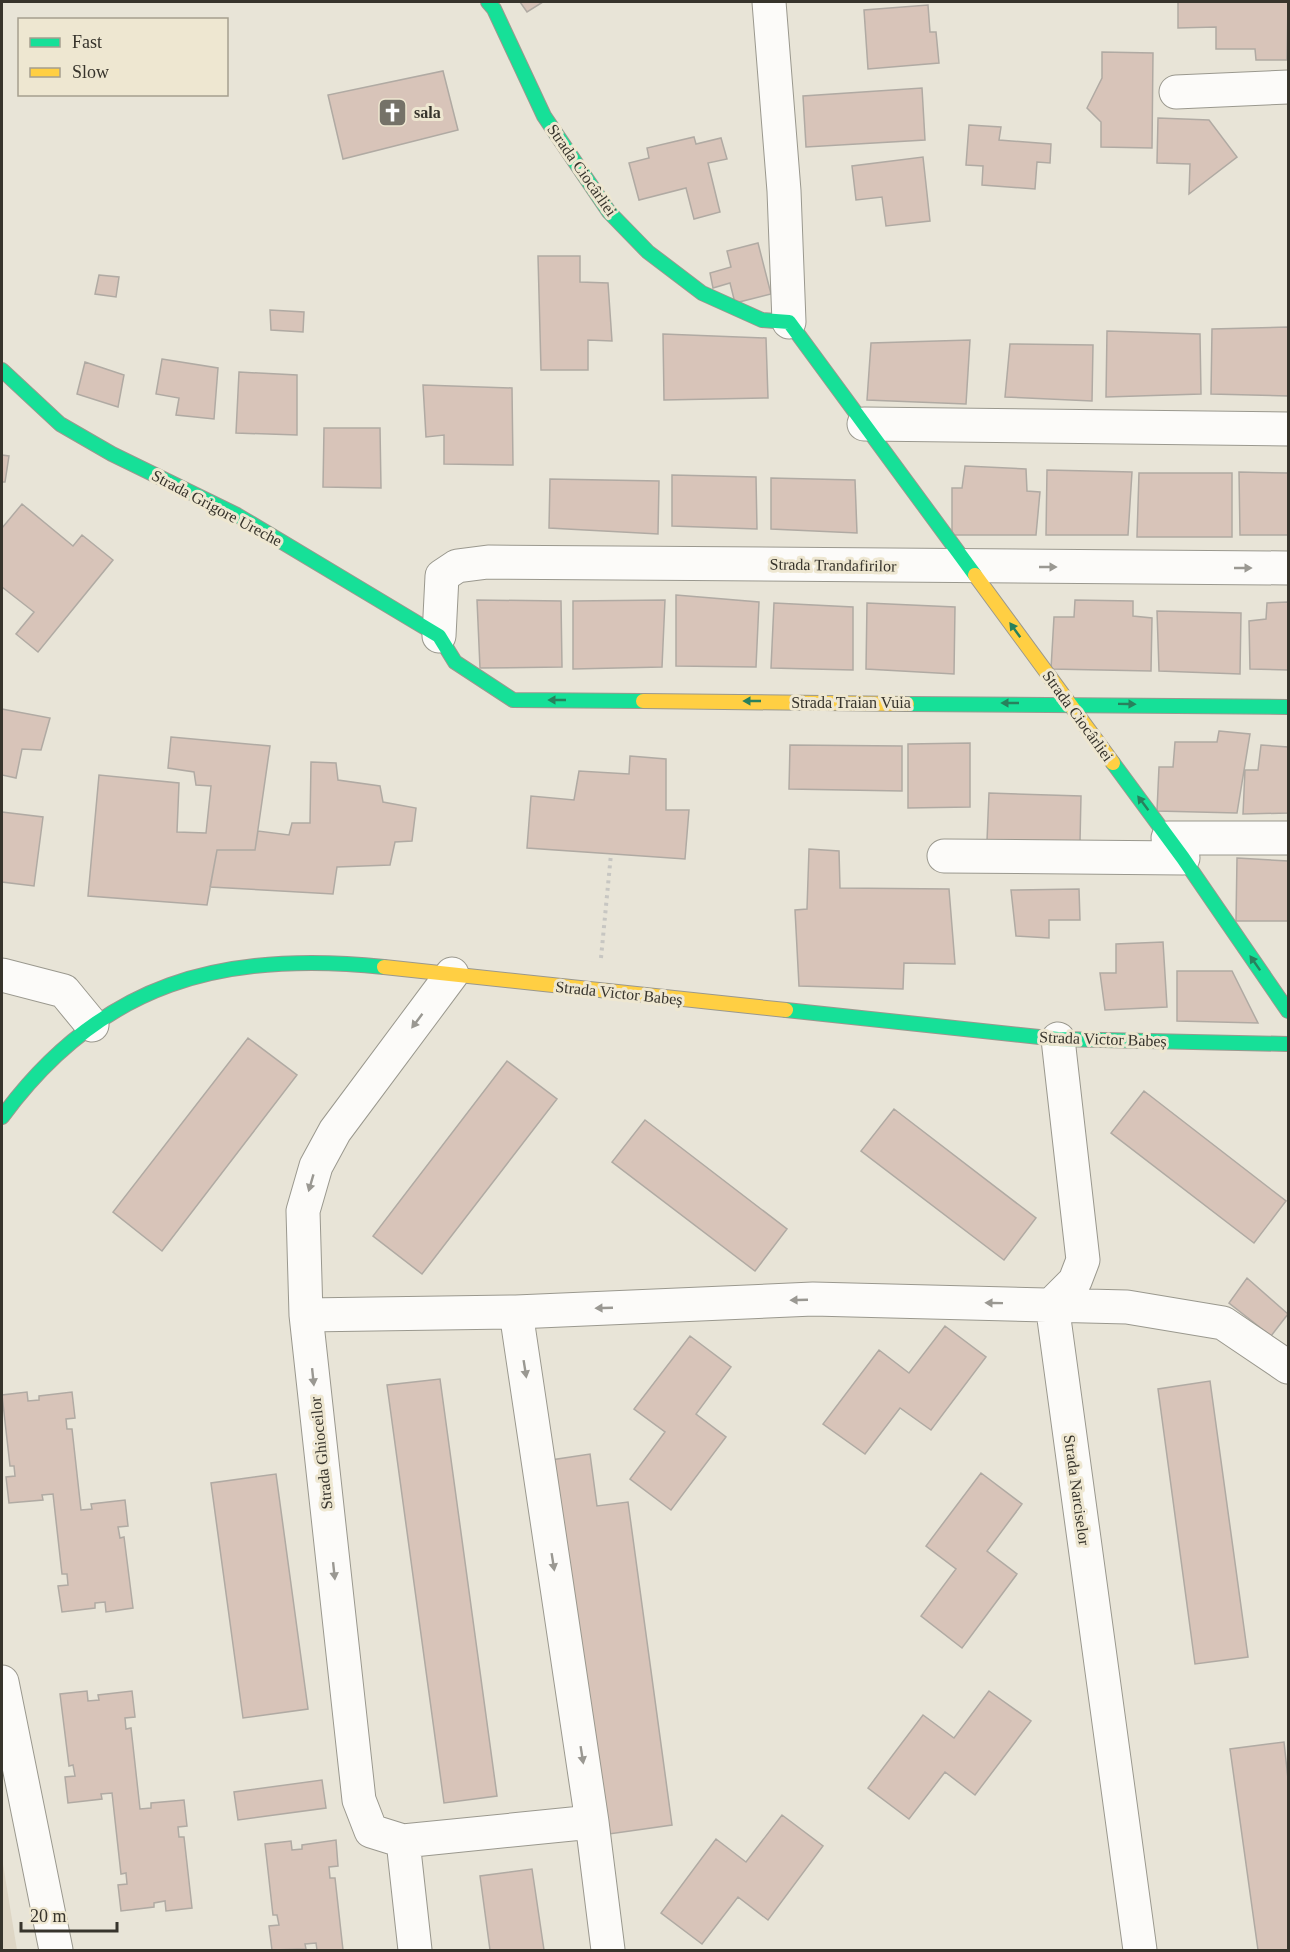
<svg xmlns="http://www.w3.org/2000/svg" width="1290" height="1952" viewBox="0 0 1290 1952" font-family="'Times New Roman',serif">
<style>
.education{fill:#ded6c5}
.building{fill:#d8c4b9;stroke:#b0aaa3;stroke-width:1.5}
.lines{fill:none;stroke-linecap:round;stroke-linejoin:round}
.street-casing{stroke:#9a988e;stroke-width:35}
.fast-casing{stroke:#9a988e;stroke-width:16}
.slow-casing{stroke:#9a988e;stroke-width:16}
.path{stroke:#c7c6c2;stroke-width:4;stroke-dasharray:3 4.5;stroke-linecap:butt}
.street{stroke:#fcfbf9;stroke-width:33}
.fast{stroke:#16e098;stroke-width:14}
.slow{stroke:#ffcf43;stroke-width:14}
.oneway{fill:#9a9892}
.oneway2{fill:#28815d}
.labels{text-anchor:middle;dominant-baseline:central;stroke-width:6;stroke-linejoin:round;paint-order:stroke}
.poi-label{font-size:16px;font-weight:bold;fill:#37342c;stroke:#eee7d1;text-anchor:start}
.street-label{font-size:16px;fill:#37342c;stroke:#eee7d1}
</style>
<rect width="100%" height="100%" fill="#e8e4d7"/>
<path class="education" d="M2,1858L17,1950H2Z"/>
<path class="building" d="M520,2H543L527,12Z
M1178,2H1288L1287,60H1256L1255,49H1216V27L1178,28Z
M928,5L930,32H936L939,63L868,69L864,10Z
M1102,52L1153,53L1152,148L1101,147V122L1087,108L1102,78Z
M443,71L458,130L343,159L328,95Z
M922,88L925,140L806,147L803,96Z
M1158,118L1209,120L1237,157L1189,194L1190,164L1157,163Z
M969,125L1001,127L999,140L1051,144L1050,163L1037,162L1035,189L982,185L983,166L966,165Z
M694,137L696,144L721,138L727,159L708,163L720,212L694,219L686,188L639,200L629,163L649,158L647,148Z
M923,157L930,221L886,226L882,197L856,200L852,166Z
M758,243L771,294L735,303L730,283L713,288L710,273L731,267L727,251Z
M538,256H580V282L608,283L612,341L588,340V370H541Z
M99,275L119,277L116,297L95,294Z
M270,310L304,312L303,332L271,330Z
M1288,327V396L1211,394L1212,329Z
M1107,331L1200,334L1201,394L1106,397Z
M663,334L766,338L768,398L664,400Z
M970,340L966,404L867,400L871,343Z
M1010,344L1093,345L1092,401L1005,397Z
M162,359L218,368L214,419L176,415L179,398L156,394Z
M85,362L124,375L118,407L77,394Z
M239,372L297,375V435L236,433Z
M423,385L512,388L513,465L444,464V435L426,437Z
M324,428H380L381,488L323,487Z
M2,455L9,456L5,482H2Z
M965,466L1026,469L1027,491L1040,492L1036,535H952V488H962Z
M1047,470L1132,472L1128,535H1046Z
M1239,472L1288,473V535H1240Z
M1139,473H1232V537H1137Z
M672,475L756,477L757,529L672,526Z
M771,478L855,480L857,533L771,529Z
M550,479L659,481L658,534L549,528Z
M22,504L73,546L82,535L113,560L38,652L16,634L34,612L2,587V528Z
M676,595L759,602L756,667L676,666Z
M477,600L561,601L562,667L480,668Z
M665,600L662,667L573,669V601Z
M1075,600L1133,601V616L1152,618L1151,671L1051,669L1054,617H1074Z
M1288,602V670L1250,669L1249,621L1266,619L1267,603Z
M774,603L853,607V670L771,668Z
M867,603L955,607L954,674L866,669Z
M1157,611L1241,613L1240,674L1159,671Z
M2,709L50,718L41,750L22,749L16,778L2,775Z
M1219,731L1250,734L1237,813L1157,811L1159,767H1173L1175,742H1217Z
M171,737L270,746L255,850H217L207,905L88,896L99,775L179,783L177,832L206,833L211,786L196,785L194,772L168,768Z
M970,743V807L908,808V744Z
M790,745L902,746V791L789,789Z
M1261,745L1288,747V813L1243,814L1245,770H1258Z
M630,756L666,759V810H689L685,859L527,848L531,796L574,800L579,771L629,774Z
M311,762L336,763L338,780L380,786L383,802L416,808L412,841L395,842L390,865L337,867L333,894L210,887L217,850H255L258,831L289,835L292,823H310Z
M989,793L1081,796L1080,842L987,841Z
M2,812L43,817L34,886L2,882Z
M809,849L839,851L840,888L949,889L955,964L904,963L903,989L799,986L795,910L807,909Z
M1237,858L1288,861V921H1236Z
M1079,889L1080,920H1049V938L1016,936L1011,890Z
M1163,942L1167,1007L1105,1010L1100,973H1116V944Z
M1177,971H1232L1258,1023L1177,1021Z
M248,1038L297,1075L162,1251L113,1212Z
M507,1061L557,1099L422,1274L373,1236Z
M1144,1091L1286,1201L1254,1243L1111,1133Z
M894,1109L1036,1218L1004,1260L861,1151Z
M645,1120L787,1229L755,1271L612,1162Z
M1247,1278L1288,1314L1271,1336L1229,1303Z
M945,1326L986,1357L931,1430L900,1408L865,1454L823,1424L879,1350L909,1373Z
M690,1336L731,1367L696,1414L726,1437L671,1510L630,1479L665,1432L634,1409Z
M440,1379L497,1796L444,1803L387,1385Z
M1210,1381L1248,1657L1195,1664L1158,1389Z
M27,1392L28,1401L39,1400V1396L72,1392L75,1418L66,1419L67,1429H72L81,1510L92,1509L91,1504L125,1500L128,1526L118,1527L120,1538L124,1537L133,1608L106,1612L105,1602L95,1603V1608L62,1612L58,1586L68,1585L67,1574H62L53,1494L42,1495L43,1500L9,1503L6,1477L15,1476L14,1466H10L2,1395Z
M590,1454L597,1506L628,1502L672,1825L602,1835L551,1460Z
M981,1473L1022,1504L987,1551L1017,1574L962,1648L921,1616L956,1569L926,1546Z
M276,1474L308,1709L243,1718L211,1483Z
M87,1691L88,1701L99,1700L98,1695L132,1691L135,1717L125,1718L126,1729L131,1728L140,1809L151,1808V1803L184,1800L187,1826L178,1827L179,1837H184L192,1908L166,1911L165,1901L154,1903V1907L121,1911L118,1885L127,1884L126,1873L121,1874L112,1793L101,1794L102,1799L68,1803L65,1777L75,1776L73,1765L69,1766L60,1694Z
M989,1691L1031,1721L975,1795L945,1772L909,1819L868,1788L923,1715L954,1738Z
M1284,1742L1288,1779V1950H1258L1230,1749Z
M322,1780L326,1808L238,1820L234,1792Z
M782,1815L823,1846L768,1920L738,1897L702,1944L661,1913L716,1839L746,1862Z
M336,1840L338,1866L329,1867L330,1878H335L343,1950H317L316,1943L305,1944L306,1949L272,1950L269,1926L279,1925L277,1915H273L265,1844L291,1841L292,1850L302,1849V1845Z
M532,1869L544,1950H490L480,1876Z"/>
<g class="lines">
<defs>
<path id="street" d="M769,2L784,191L789,322
M1176,92L1288,87
M864,424L1288,429
M439,636L442,576L457,566L488,562L1288,568
M1168,838H1288
M944,856L1183,858
M2,975L64,991L92,1025
M1058,1039L1083,1260L1075,1281L1052,1304L1140,1950
M516,1312L592,1822L608,1950
M306,1315L516,1312L813,1299L1127,1307L1223,1323L1288,1367
M2,1682L56,1950
M403,1841L592,1822
M415,1950L403,1841L371,1831L359,1800L306,1315L303,1211L316,1166L335,1131L452,974"/>
<path id="fast" d="M488,2L494,9L544,116L609,212L648,252L702,293L762,320L789,322L975,575
M2,370L60,424L112,454L237,515L439,636L455,662L513,700L643,701
M907,704L1288,707
M1113,763L1183,858L1288,1011
M786,1010L1058,1039L1288,1044
M2,1117C101,982 223,950 384,967"/>
<path id="slow" d="M975,575L1113,763
M643,701L907,704
M384,967L786,1010"/>
</defs>
<use href="#street" class="street-casing"/>
<use href="#fast" class="fast-casing"/>
<use href="#slow" class="slow-casing"/>
<path class="path" d="M601,958L611,854"/>
<use href="#street" class="street"/>
<use href="#fast" class="fast"/>
<use href="#slow" class="slow"/>
</g>
<defs><path id="oneway-solid" d="M-6-.8H1V-3.2L6.5 0L1 3.2V.8H-6Z" transform="scale(1.5)"/></defs>
<g class="oneway">
<use href="#oneway-solid" transform="translate(1048 567)"/>
<use href="#oneway-solid" transform="translate(1243 568)"/>
<use href="#oneway-solid" transform="translate(417 1021) rotate(127)"/>
<use href="#oneway-solid" transform="translate(311 1183) rotate(106)"/>
<use href="#oneway-solid" transform="translate(799 1300) rotate(178)"/>
<use href="#oneway-solid" transform="translate(994 1303) rotate(-179)"/>
<use href="#oneway-solid" transform="translate(604 1308) rotate(178)"/>
<use href="#oneway-solid" transform="translate(525 1369) rotate(81)"/>
<use href="#oneway-solid" transform="translate(313 1377) rotate(84)"/>
<use href="#oneway-solid" transform="translate(553 1562) rotate(81)"/>
<use href="#oneway-solid" transform="translate(334 1571) rotate(84)"/>
<use href="#oneway-solid" transform="translate(582 1755) rotate(81)"/>
</g>
<g class="oneway2">
<use href="#oneway-solid" transform="translate(1015 630) rotate(-126)"/>
<use href="#oneway-solid" transform="translate(557 700) rotate(-180)"/>
<use href="#oneway-solid" transform="translate(752 701) rotate(-180)"/>
<use href="#oneway-solid" transform="translate(1010 703) rotate(-180)"/>
<use href="#oneway-solid" transform="translate(1127 704) rotate(1)"/>
<use href="#oneway-solid" transform="translate(1143 803) rotate(-127)"/>
<use href="#oneway-solid" transform="translate(1255 963) rotate(-125)"/>
</g>
<defs>
<symbol id="church-square" viewBox="-11 -11 22 22"><rect x="-9" y="-9" width="18" height="18" rx="4" fill="#757268" stroke="#eee7d1"/><path d="M-1.2-6h2.4v3.5h3.3v2.4h-3.3V6h-2.4V-.1h-3.3v-2.4h3.3Z" fill="#fff"/></symbol>
</defs>
<g fill-rule="evenodd">
<use href="#church-square" x="376" y="96" width="33" height="33"/>
</g>
<g class="labels">
<g class="poi-label">
<text x="414" y="112">sala</text>
</g>
<g class="street-label">
<text transform="translate(582 170) rotate(55)">Strada Ciocârliei</text>
<text transform="translate(217 508) rotate(28)">Strada Grigore Ureche</text>
<text transform="translate(833 565) rotate(1)">Strada Trandafirilor</text>
<text x="851" y="702">Strada Traian Vuia</text>
<text transform="translate(1078 716) rotate(54)">Strada Ciocârliei</text>
<text transform="translate(619 993) rotate(6)">Strada Victor Babeș</text>
<text transform="translate(1103 1039) rotate(2)">Strada Victor Babeș</text>
<text transform="translate(321 1453) rotate(-96)">Strada Ghioceilor</text>
<text transform="translate(1077 1490) rotate(82)">Strada Narciselor</text>
</g>
</g>
<rect width="1290" height="1952" fill="none" stroke="#37342c" stroke-width="6"/>
<rect x="18" y="18" width="210" height="78" fill="#eee7d1" stroke="#a59f8f" stroke-width="1.5"/>
<rect x="30" y="38" width="30" height="9" fill="#16e098" stroke="#a59f8f" stroke-width="1.5"/>
<text x="72" y="48" font-size="18" fill="#37342c">Fast</text>
<rect x="30" y="68" width="30" height="9" fill="#ffcf43" stroke="#a59f8f" stroke-width="1.5"/>
<text x="72" y="78" font-size="18" fill="#37342c">Slow</text>
<path d="M21 1922v9h96v-9" fill="none" stroke="#37342c" stroke-width="3"/>
<text x="30" y="1922" font-size="18" fill="#37342c" stroke="#eee7d1" stroke-width="4.5" paint-order="stroke">20 m</text>
</svg>
